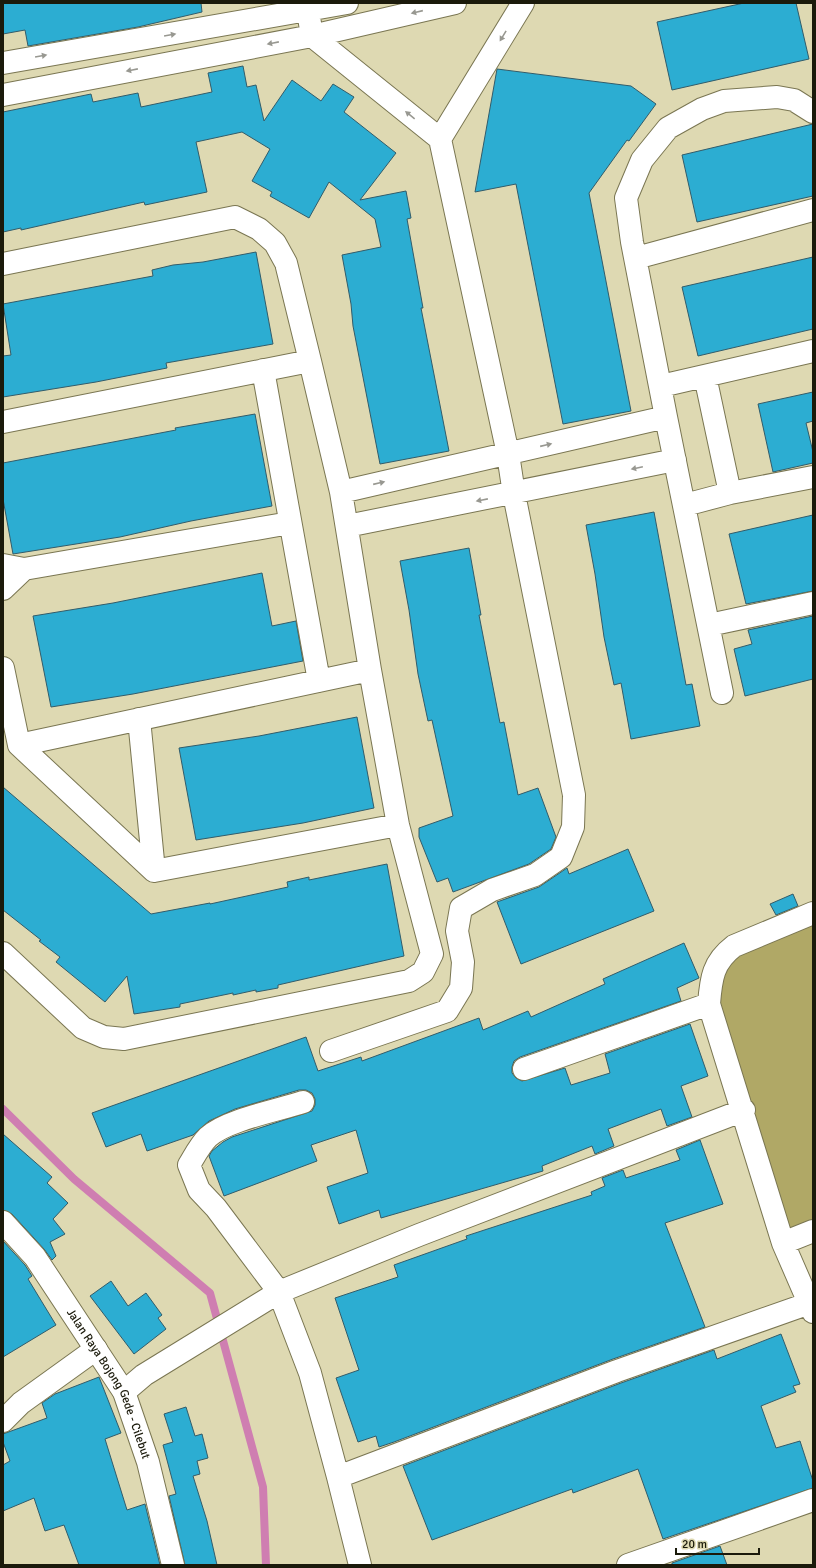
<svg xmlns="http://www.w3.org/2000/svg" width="816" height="1568" viewBox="0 0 816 1568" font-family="Signika,sans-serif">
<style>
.green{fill:#b0a866}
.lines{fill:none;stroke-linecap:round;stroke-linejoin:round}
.stream{stroke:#cf7eb1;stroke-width:8}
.building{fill:#2cadd2;stroke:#325c6a}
.street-casing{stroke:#7a7652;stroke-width:24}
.secondary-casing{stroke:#7a7652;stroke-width:24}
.street{stroke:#fff;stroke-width:22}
.secondary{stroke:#fff;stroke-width:22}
.oneway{fill:#989891}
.labels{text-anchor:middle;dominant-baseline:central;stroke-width:3.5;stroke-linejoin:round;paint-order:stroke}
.street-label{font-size:12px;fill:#1b1a0b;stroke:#ded9b2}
</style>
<rect width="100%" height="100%" fill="#ded9b2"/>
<path class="green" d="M813,913V1231L783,1243L711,984L715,967Z"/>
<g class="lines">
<path class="stream" d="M3,1109L74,1179L210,1293L263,1487L266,1565"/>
</g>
<path class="building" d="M3,3H201L202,12L138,27L28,46L25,30L3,34Z
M744,3H796L809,59L672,90L657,22Z
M243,66L247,87L256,85L264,121L292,80L321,101L333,84L354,97L344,112L396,153L360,200L406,191L411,218L407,219L423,308H421L449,451L380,464L353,326L351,304L342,255L381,247L375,219L329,182L309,218L270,196L272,192L252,181L270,149L242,132L196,142L207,192L145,205L144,202L21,230V228L3,232V112L91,94L93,102L138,93L141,107L212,92L208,73Z
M497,69L631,86L656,104L629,141L627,140L589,193L631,411L563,424L516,184L475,192Z
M813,124V196L697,222L682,155Z
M256,252L273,344L166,363L167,368L96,382L3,397V356L11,355L3,304L153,276L152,270L173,265L203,262Z
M813,257V329L698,356L682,287Z
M813,392V421L806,423L813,452V463L773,472L758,404Z
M255,414L272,506L191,521L120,537L13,554L3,499V463L176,430L175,428Z
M654,512L686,685L692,684L700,726L631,739L621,683L614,685L604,637L595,574L586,525Z
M813,515V591L746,604L729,534Z
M469,548L481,615H479L500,723L504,722L518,795L538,788L556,837L551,849L529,864L453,892L448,878L437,882L419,837V828L453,816L432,720L428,721L418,674L409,610L400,561Z
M262,573L272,626L296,621L303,661L133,694L51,707L33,616L113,603Z
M813,616V679L745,696L734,649L752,644L748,630Z
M357,717L374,808L303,823L196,840L179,748L259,736Z
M3,787L151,914L210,903V904L288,887L287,882L309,877V880L387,864L404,956L278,985V988L256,992V990L233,995V993L180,1004V1007L134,1014L127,976L105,1002L56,962L60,957L39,941L41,940L3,910Z
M628,849L654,911L521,964L497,902L539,887L567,868L569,874Z
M793,894L798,906L776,915L770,904Z
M684,943L699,978L677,988L681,1001L520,1057L514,1061L512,1067V1073L516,1078L522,1081L565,1068L571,1085L610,1073L605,1054L690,1024L708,1076L681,1086L692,1117L667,1126L661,1109L608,1129L614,1146L595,1154L592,1146L542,1166L543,1171L381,1218L379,1210L339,1224L327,1187L368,1173L356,1130L311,1145L317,1161L224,1196L209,1156L212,1151L223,1142L232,1137L312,1111L315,1105V1099L312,1093L306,1090H299L235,1109L209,1121L193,1135L147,1151L141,1134L106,1147L92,1113L306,1037L318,1071L361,1057L362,1061L479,1018L483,1030L528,1011L531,1017L605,984L603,979Z
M3,1134L52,1177L47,1183L68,1203L53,1219L65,1234L50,1242L56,1256L52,1260L44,1249L12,1214L3,1210Z
M700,1140L723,1204L665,1223L705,1327L613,1359L394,1442L379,1447L376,1436L358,1442L336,1378L359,1370L335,1298L398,1277L394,1265L467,1239L466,1236L592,1195L591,1192L605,1186L602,1178L623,1170L626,1178L680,1160L676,1150Z
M3,1241L25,1265L32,1276L28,1279L56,1325L3,1357Z
M111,1281L128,1306L146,1293L162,1315L158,1318L166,1329L134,1354L90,1296Z
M781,1334L800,1384L793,1386L796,1392L761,1406L776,1448L800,1441L813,1481V1488L663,1539L638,1469L573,1493L572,1489L432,1540L403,1466L621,1383L714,1350L717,1359Z
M99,1377L121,1433L105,1439L127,1510L145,1504L160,1565H79L64,1525L45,1531L34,1498L3,1511V1465L10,1461L3,1442V1434L47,1418L42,1403L55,1394Z
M186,1407L195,1436L202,1434L208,1458L197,1461L200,1474L193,1476L207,1521L217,1565H185L169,1496L176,1494L163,1445L173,1442L164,1414Z
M720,1546L727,1565H672V1563Z"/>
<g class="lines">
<defs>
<path id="street" d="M308,11L312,36L440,139L508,454L514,494L574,795L573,827L561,857L535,875L492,890L461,908L457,931L463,962L461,988L447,1011L331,1051
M3,63L347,3
M3,95L312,36L455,3
M440,139L523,3
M636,258L813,210
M3,264L235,217L259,229L275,243L286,263L310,361L3,422
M263,370L319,681
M705,376L730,493
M661,386L813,351
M341,492L666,417
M685,505L730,493L813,477
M347,526L675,460
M3,565L24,569L290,523
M3,589L24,569
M709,625L813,603
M3,668L19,745L370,670L341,492L310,361
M722,693L666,417L632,242L626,198L642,160L668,128L702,109L724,101L777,97L794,100L813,112
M139,719L154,871
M19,745L154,871L398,825
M813,913L734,946C713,962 711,978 709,1004L783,1243L813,1312
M3,953L83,1028L104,1037L124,1039L409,981L423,972L432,954L398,825L370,670
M524,1069L709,1004
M303,1102C279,1110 226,1120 208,1137C200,1145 195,1155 189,1165L199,1190L216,1208L279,1292L310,1373L338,1477L360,1565
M783,1243L813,1231
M124,1392L144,1375L279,1292L419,1235L744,1110
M3,1421L21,1403L96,1349
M338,1477L617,1371L810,1303
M628,1565L813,1500"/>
<g id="secondary">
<path id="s1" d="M3,1222L35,1257L124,1392L148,1462L173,1565"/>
</g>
</defs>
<use href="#street" class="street-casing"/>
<use href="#secondary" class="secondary-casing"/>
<use href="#street" class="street"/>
<use href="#secondary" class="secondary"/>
</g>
<defs><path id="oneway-solid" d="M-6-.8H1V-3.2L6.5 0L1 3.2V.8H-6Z"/></defs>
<g class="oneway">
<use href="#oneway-solid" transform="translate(417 12) rotate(167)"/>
<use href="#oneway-solid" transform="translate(170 35) rotate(-10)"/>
<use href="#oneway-solid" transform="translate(503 36) rotate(121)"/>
<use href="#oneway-solid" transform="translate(273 43) rotate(169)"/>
<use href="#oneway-solid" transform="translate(41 56) rotate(-10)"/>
<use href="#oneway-solid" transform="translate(132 70) rotate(169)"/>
<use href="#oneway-solid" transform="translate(410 115) rotate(-141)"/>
<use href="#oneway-solid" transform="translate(546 445) rotate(-13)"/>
<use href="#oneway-solid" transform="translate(637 468) rotate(168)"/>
<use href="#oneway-solid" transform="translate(379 483) rotate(-13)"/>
<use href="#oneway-solid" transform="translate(482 500) rotate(169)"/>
</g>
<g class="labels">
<g class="street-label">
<text stroke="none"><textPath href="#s1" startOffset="195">Jalan Raya Bojong Gede - Cilebut</textPath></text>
</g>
</g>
<rect width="816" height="1568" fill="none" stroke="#1b1a0b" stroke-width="8"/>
<path d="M676 1548v6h83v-6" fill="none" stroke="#1b1a0b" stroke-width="2"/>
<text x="682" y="1548" font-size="12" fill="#1b1a0b" stroke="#ded9b2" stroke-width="3" paint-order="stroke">20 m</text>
</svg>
